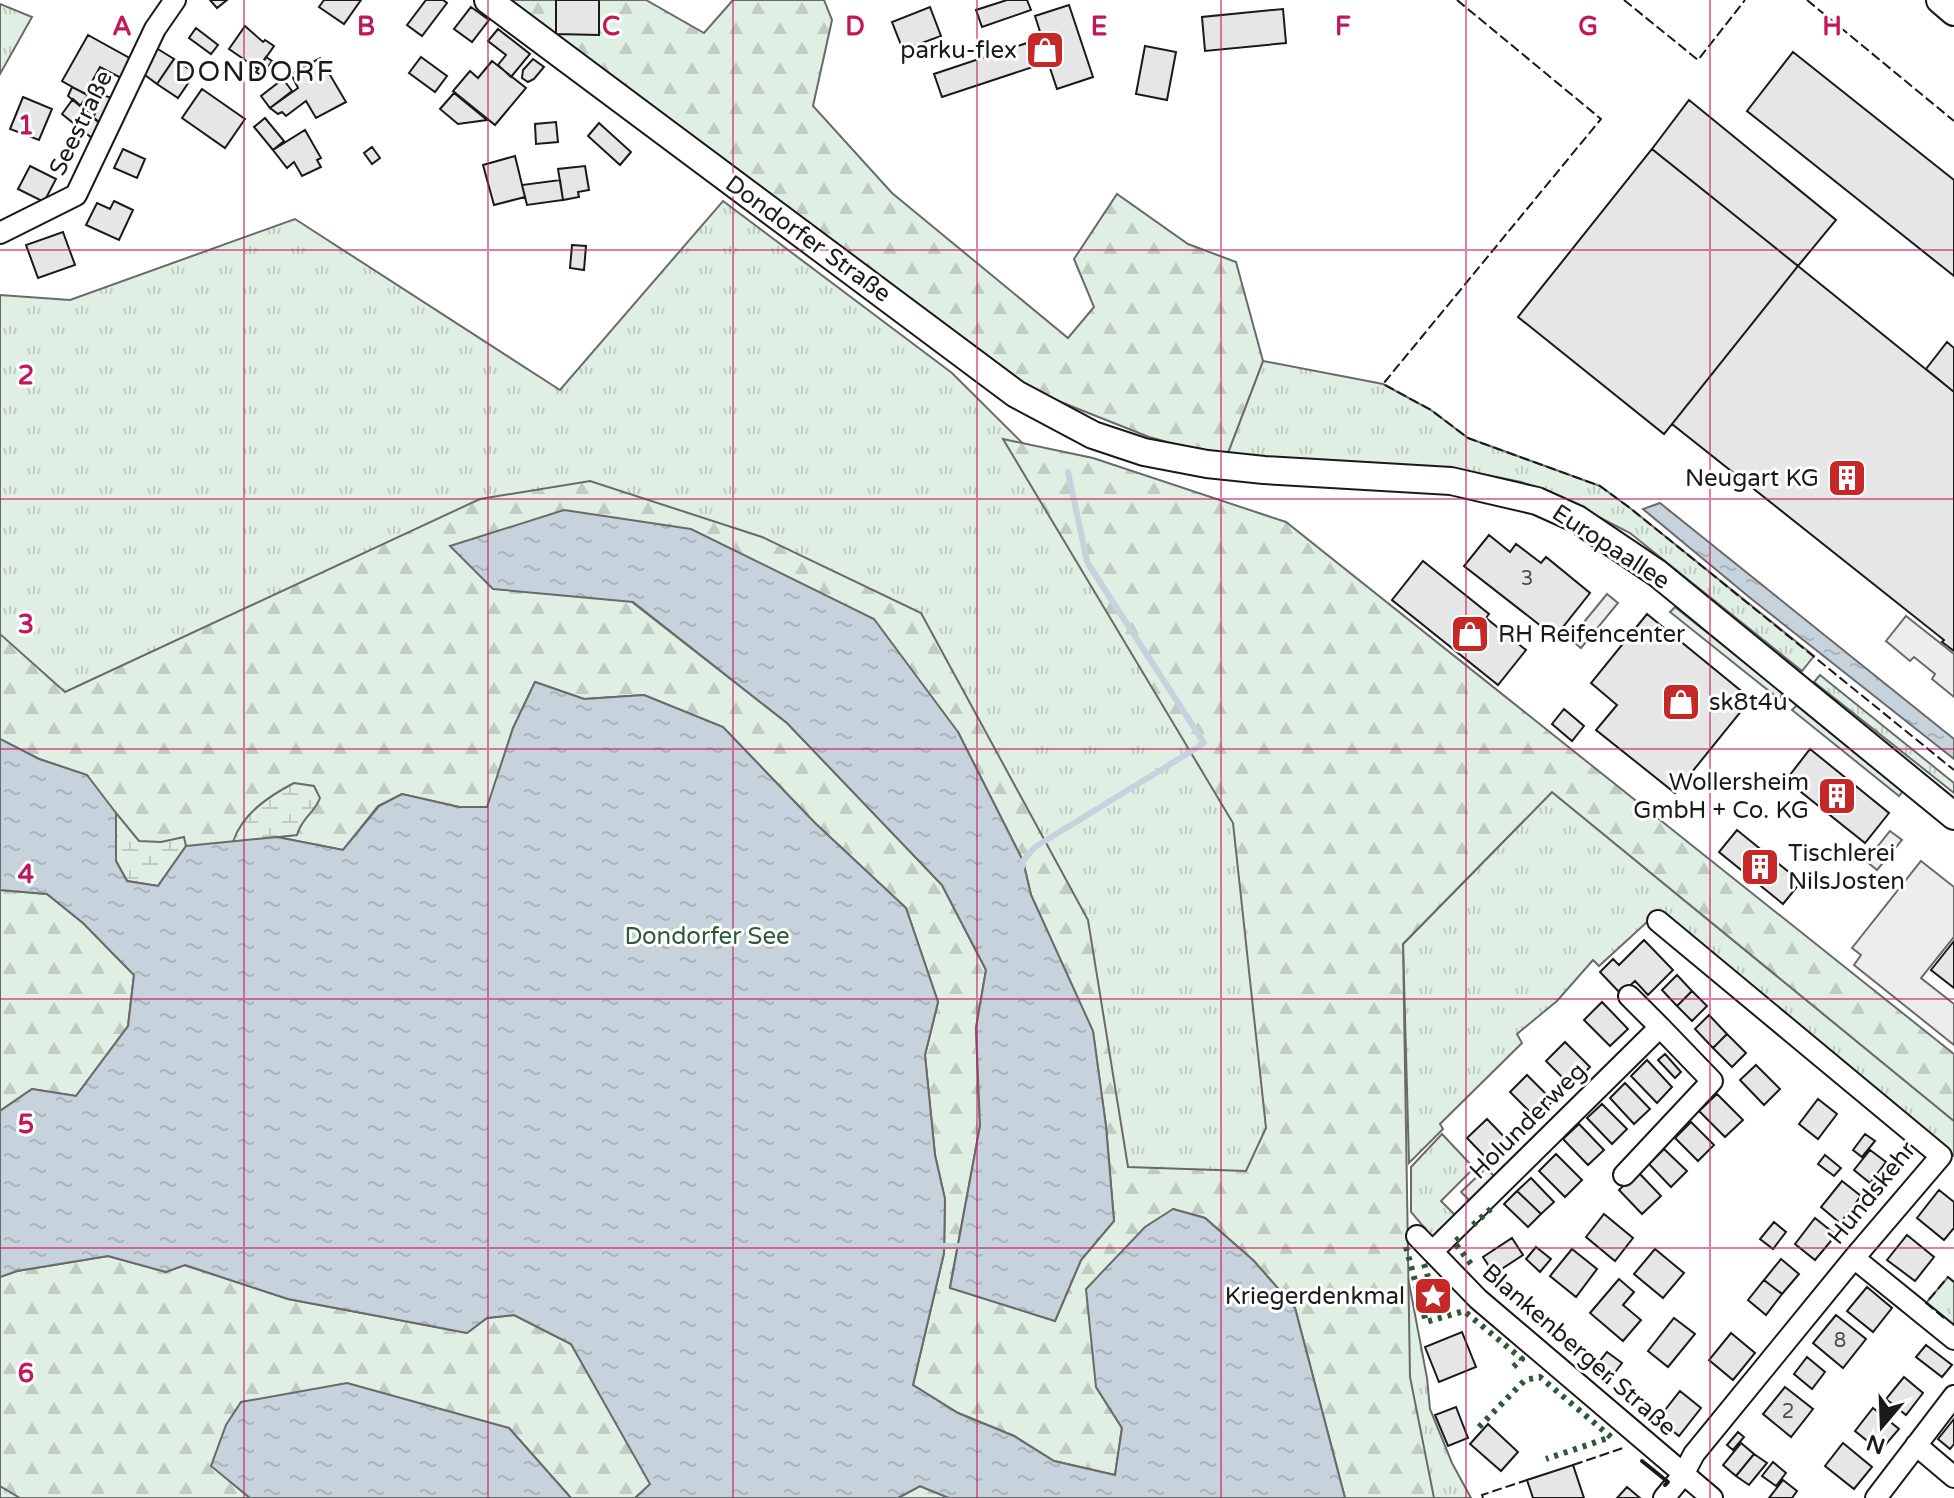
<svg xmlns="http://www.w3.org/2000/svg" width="1954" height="1498" viewBox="0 0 1954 1498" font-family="'Varela Round',sans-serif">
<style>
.grass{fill:url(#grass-tufts);stroke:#6a6a6a;stroke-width:2}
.forest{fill:url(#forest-firs);stroke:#6a6a6a;stroke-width:2;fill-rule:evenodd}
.wetland{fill:url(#wetland-marsh);stroke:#6a6a6a;stroke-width:2}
.parking{fill:#ededed;stroke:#6a6a6a;stroke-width:2}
.water{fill:url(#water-ripples);stroke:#6a6a6a;stroke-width:2}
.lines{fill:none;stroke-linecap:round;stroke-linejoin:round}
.stream{stroke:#c6d2dc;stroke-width:6}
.building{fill:#e6e6e6;stroke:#1a1a1a;stroke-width:2}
.minor-casing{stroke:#1a1a1a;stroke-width:24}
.major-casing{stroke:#1a1a1a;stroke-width:30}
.minor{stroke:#fff;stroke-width:20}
.major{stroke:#fff;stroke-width:26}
.hedge{stroke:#2b5a34;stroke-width:6;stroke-dasharray:4 6;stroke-linecap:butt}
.fence{stroke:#1a1a1a;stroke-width:2;stroke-dasharray:10 4;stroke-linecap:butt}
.wall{stroke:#1a1a1a;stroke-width:4}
.grid{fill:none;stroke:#c2185b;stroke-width:2;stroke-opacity:0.55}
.labels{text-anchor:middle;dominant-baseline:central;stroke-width:6;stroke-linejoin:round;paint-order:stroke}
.number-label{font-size:20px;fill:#4d4d4d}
.poi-label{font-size:24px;fill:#1a1a1a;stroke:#fff;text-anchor:end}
.street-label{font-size:24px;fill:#1a1a1a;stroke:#fff}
.park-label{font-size:24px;fill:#2b5a34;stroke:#fff}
.quarter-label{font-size:28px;letter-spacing:2px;fill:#1a1a1a;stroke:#fff}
.grid-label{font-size:26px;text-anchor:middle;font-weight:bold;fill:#c2185b;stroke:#fff;stroke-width:6;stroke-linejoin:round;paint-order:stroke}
</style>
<defs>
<pattern id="grass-tufts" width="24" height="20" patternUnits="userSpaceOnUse" patternTransform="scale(2)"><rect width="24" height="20" fill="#e0efe3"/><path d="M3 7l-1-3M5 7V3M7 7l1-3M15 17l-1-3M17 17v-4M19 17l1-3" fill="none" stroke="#c0ccc2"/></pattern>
<pattern id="forest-firs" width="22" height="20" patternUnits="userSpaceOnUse" patternTransform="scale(2)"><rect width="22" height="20" fill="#e0efe3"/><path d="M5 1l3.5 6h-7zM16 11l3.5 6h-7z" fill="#c0ccc2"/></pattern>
<pattern id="wetland-marsh" width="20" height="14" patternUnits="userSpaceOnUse" patternTransform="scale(2)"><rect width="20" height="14" fill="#e0efe3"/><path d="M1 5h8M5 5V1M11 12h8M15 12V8" fill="none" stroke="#c0ccc2"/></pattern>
<pattern id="water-ripples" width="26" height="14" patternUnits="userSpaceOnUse" patternTransform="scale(2)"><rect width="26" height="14" fill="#c6d2dc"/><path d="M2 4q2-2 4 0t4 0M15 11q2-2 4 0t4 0" fill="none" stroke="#aab4bc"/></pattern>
</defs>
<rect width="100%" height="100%" fill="#fff"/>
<path class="grass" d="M0,4L32,17L0,74Z
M723,201L952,373L1116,536L1396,1214L1427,1378L1430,1409L1452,1463L1471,1498H0V295L70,300L295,219L560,390Z
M1263,361L1383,384L1431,410L1468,438L1600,486L1630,508L1814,656L1802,671L1630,533L1556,495L1521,482L1462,470L1326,460L1226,458Z
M1675,607L1783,693L1779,699L1670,612Z
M1820,675L1954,783V793L1814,682Z
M1797,705L1903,791L1899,796L1792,710Z
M1552,792L1954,1121V1156L1663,919L1653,926L1647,922L1599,966L1593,960L1557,1001L1517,1034L1522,1043L1440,1124L1443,1129L1409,1163L1403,944Z
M1442,1134L1474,1168L1441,1201L1455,1215L1433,1238L1411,1212V1167Z
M1948,1277L1954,1282V1326L1926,1303Z"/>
<path class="forest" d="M511,0H646L704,33L733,0H824L832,20L813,106L892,193L1068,338L1094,307L1074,259L1117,194L1188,244L1236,262L1263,361L1226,458L1149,437L1038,393L961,341L741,180Z
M1003,439L1093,458L1286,522L1954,1054V1121L1552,792L1403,944L1410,1377L1434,1498H1345L1295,1308L1254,1261L1205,1218L1173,1209L1096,1387L1122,1428L1115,1475L1054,1461L1014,1436L958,1413L913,1385L944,1253L945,1199L935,1155L925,1055L938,1002L906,908L815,823L723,727L644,695L584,699L535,682L513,728L488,807H459L402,794L378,806L343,850L277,837L158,886L87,775L39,759L0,739V634L65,692L480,499L590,481L762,537L921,613L1088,920L1128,1167L1246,1171L1266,1128L1233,823ZM632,602L958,732L1023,861L1031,895L1093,1032L1106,1126L1114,1221L1081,1260L1055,1321L950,1287L980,1126L976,1028L986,970L942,885L787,723Z
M0,890L47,894L83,923L134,975L128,1026L76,1096L32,1089L0,1111Z
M108,1256L166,1272L184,1265L288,1299L467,1333L487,1318L514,1315L571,1344L651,1484L635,1498H571L509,1428L212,1466L250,1498H20L0,1486V1277L17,1271Z
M920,1486L949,1498H898Z"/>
<path class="wetland" d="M294,783L314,786L320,798C314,814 302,817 297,835L233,842C242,814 269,796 294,783Z
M116,813L139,841L161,842L184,837L186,846L158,886L127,881L116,861Z"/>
<path class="parking" d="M1607,594L1618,603L1581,648L1570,639Z
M1906,616L1954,654V697L1932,679L1935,674L1914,657L1910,661L1886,641Z
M1890,831L1902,840L1877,870L1866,861Z
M1921,861L1954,887V937L1921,978L1954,1004V1045L1854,965L1861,955L1852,948Z
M1486,1168L1496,1178L1471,1202L1461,1192Z"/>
<path class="water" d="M1660,503L1954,739V759L1749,597L1643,509Z
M564,510L691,529L874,619L958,732L1023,861L1031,895L1093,1031L1106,1126L1114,1221L1081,1260L1055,1321L950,1288L980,1126L976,1028L986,970L942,885L787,723L633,602L493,589L450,546Z
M535,682L584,699L644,695L723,727L815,823L906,908L938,1002L925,1055L935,1155L945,1199L944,1253L913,1385L958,1413L1014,1436L1054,1461L1115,1475L1122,1428L1096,1387L1086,1289L1145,1227L1173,1209L1205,1218L1254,1261L1295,1308L1345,1498H949L920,1486L898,1498H635L650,1484L571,1344L514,1315L487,1318L467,1333L288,1299L185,1265L166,1272L108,1256L17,1271L0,1277V1111L32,1089L76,1096L128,1026L134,975L83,923L47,894L0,890V739L39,759L87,775L116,813V861L127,881L158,886L186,846L277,837L343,850L379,806L402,794L459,807H487L513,728Z
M347,1383L509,1428L571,1498H250L211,1466L226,1425L241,1402Z"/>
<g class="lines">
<path class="stream" d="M1068,472L1087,561
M1089,565L1204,743L1199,746
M1022,867L1023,861L1035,847L1195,749
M944,1246H963"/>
</g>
<path class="building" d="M210,0H227L217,8Z
M324,0H361L344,24L319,7Z
M426,0H443L447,3L422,36L407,25Z
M556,0H599V35L556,34Z
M1007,0H1027L1031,10L982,27L976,10Z
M1069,5L1093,77L1057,89L1048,62L942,97L934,74L1042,38L1035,16Z
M471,7L489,20L472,42L454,29Z
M930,7L941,36L903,50L892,22Z
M1283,9L1286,43L1205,51L1202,17Z
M245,26L263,42L265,40L274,46L258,69L229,49Z
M196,28L218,45L211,54L189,38Z
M498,29L530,54L511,77L498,65L506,55L488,41Z
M88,35L133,60L123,79L100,67L85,94L62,81Z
M153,46L174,59L157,84L141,72Z
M1145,46L1176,52L1167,100L1136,94Z
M1793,52L1954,180V276L1747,111Z
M266,57L272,61L262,76L256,72Z
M421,57L447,76L435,92L409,73Z
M320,58L346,102L316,118L306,101L286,116L282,112L278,114L270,108L298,88L291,74Z
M174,59L195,73L178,98L157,84Z
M533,59L544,67L534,79L528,82L522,78L523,70Z
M492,61L526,88L495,125L453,91L470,71L478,78Z
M283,79L292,91L270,108L261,96Z
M72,87L88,95L80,106L68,96Z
M202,89L245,119L225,148L182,118Z
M454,93L487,120L458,124L440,109Z
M103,95L114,99L102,125L93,118Z
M23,97L52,109L39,140L10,129Z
M73,99L102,125L92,138L62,114Z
M1689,100L1836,220L1798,266L1652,149Z
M265,118L284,141L273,150L254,127Z
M556,122L558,142L536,144L535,124Z
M599,123L631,152L620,165L588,136Z
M305,130L321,158L317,160L321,167L302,176L294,162L287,168L273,150Z
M372,147L380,158L372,164L364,153Z
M123,149L145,159L137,178L114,168Z
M1652,149L1798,266L1664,434L1518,317Z
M515,156L525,197L494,205L483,165Z
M30,166L56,179L44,202L18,189Z
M585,166L589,190L578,192L579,197L563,200L558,169Z
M560,180L563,200L527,205L522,185Z
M114,201L133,210L119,240L86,225L97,203L110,209Z
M63,232L75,265L38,278L26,245Z
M572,245L586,246L584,270L570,268Z
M1798,266L1954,392V651L1942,642L1944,640L1672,424Z
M1947,342L1954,348V392L1926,369Z
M1489,535L1510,552L1516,544L1541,563L1546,557L1590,593L1555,637L1464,566Z
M1423,561L1489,614L1486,618L1526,650L1498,685L1392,600Z
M1647,614L1751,699L1675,793L1596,730L1617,705L1591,683Z
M1564,709L1584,726L1572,741L1552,724Z
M1810,749L1889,813L1865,843L1786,780Z
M1737,830L1801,882L1783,904L1719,852Z
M1644,940L1673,970L1648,995L1635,981L1621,994L1600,972L1613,959L1619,965Z
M1954,941V988L1931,970Z
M1677,975L1692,991L1677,1006L1662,990Z
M1692,991L1707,1006L1692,1021L1677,1006Z
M1602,1002L1628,1029L1610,1046L1584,1020Z
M1709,1015L1727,1034L1713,1048L1695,1029Z
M1727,1034L1746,1053L1732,1067L1713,1048Z
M1565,1042L1590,1067L1571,1086L1546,1061Z
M1665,1054L1681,1072L1675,1078L1658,1060Z
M1647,1060L1672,1087L1657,1103L1631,1076Z
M1756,1065L1780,1089L1764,1105L1740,1080Z
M1527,1075L1553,1101L1536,1118L1510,1092Z
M1625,1083L1650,1109L1634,1124L1610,1098Z
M1717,1094L1743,1120L1725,1137L1699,1111Z
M1818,1099L1837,1114L1818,1139L1799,1124Z
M1602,1104L1627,1129L1612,1144L1587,1118Z
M1487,1119L1512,1145L1492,1164L1467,1138Z
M1691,1122L1714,1145L1698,1161L1675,1138Z
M1579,1124L1604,1150L1588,1165L1563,1139Z
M1865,1134L1875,1141L1862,1157L1853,1150Z
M1664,1149L1687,1171L1671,1187L1649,1164Z
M1870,1150L1886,1162L1870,1183L1854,1170Z
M1556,1154L1582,1180L1565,1197L1539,1171Z
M1825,1155L1841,1168L1834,1176L1818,1164Z
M1638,1172L1661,1196L1642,1214L1619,1190Z
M1531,1178L1554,1202L1541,1214L1517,1191Z
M1842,1181L1861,1196L1840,1223L1821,1207Z
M1939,1190L1954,1202V1228L1944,1240L1917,1218Z
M1517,1191L1541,1214L1528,1227L1504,1204Z
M1604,1214L1633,1238L1615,1261L1586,1237Z
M1815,1218L1836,1235L1815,1260L1795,1244Z
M1774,1222L1786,1232L1773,1249L1760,1239Z
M1907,1235L1934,1257L1915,1281L1887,1260Z
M1512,1238L1523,1255L1494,1274L1483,1257Z
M1536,1247L1551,1259L1540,1272L1526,1259Z
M1572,1249L1597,1269L1576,1297L1550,1276Z
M1655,1249L1684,1273L1663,1298L1634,1274Z
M1781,1259L1799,1274L1782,1294L1764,1280Z
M1619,1279L1634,1292L1623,1305L1641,1320L1623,1341L1590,1313Z
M1764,1280L1782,1294L1766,1315L1748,1300Z
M1867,1287L1892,1308L1873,1332L1847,1311Z
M1836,1315L1866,1339L1843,1368L1813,1343Z
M1674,1318L1695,1334L1668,1367L1648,1351Z
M1462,1332L1476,1367L1439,1382L1425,1347Z
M1731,1333L1755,1353L1733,1380L1709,1360Z
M1926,1345L1952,1365L1942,1377L1916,1357Z
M1607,1352L1622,1363L1607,1383L1592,1371Z
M1807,1357L1825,1372L1812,1389L1794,1374Z
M1904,1377L1923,1393L1906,1415L1886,1399Z
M1785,1387L1813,1409L1791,1437L1763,1414Z
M1680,1391L1701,1408L1679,1436L1658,1419Z
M1456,1407L1468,1438L1448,1446L1435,1415Z
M1873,1408L1899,1429L1880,1451L1855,1431Z
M1954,1419V1444L1950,1449L1938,1439Z
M1488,1424L1518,1452L1501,1471L1470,1444Z
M1738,1432L1744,1437L1733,1450L1727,1445Z
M1741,1443L1754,1454L1736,1476L1723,1465Z
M1843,1443L1872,1467L1854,1489L1825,1466Z
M1754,1454L1767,1463L1749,1485L1736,1476Z
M1773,1462L1786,1473L1776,1486L1762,1476Z
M1573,1465L1584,1498H1533L1527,1480Z
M1783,1480L1797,1491L1792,1498H1769Z
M1627,1487L1640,1498H1617Z"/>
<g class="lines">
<defs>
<path id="minor" d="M0,233L76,195L155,29L175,0
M1658,921L1941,1156L1854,1258L1694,1454L1683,1475L1664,1498
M1629,996L1660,1027
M1417,1236L1478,1299L1712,1498
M1433,1251L1660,1027L1712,1081L1624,1175
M1854,1258L1954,1339
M1916,1445L1954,1477
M1876,1498L1954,1396"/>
<path id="major" d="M488,0L1016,394L1093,435L1144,452L1207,464L1264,470L1451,481L1537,501L1577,519L1657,573L1954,816
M1940,0L1954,12"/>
</defs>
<use href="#minor" class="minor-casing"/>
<use href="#major" class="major-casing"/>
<use href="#minor" class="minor"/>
<use href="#major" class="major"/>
<path class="hedge" d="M1473,1225L1494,1206
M1459,1238L1454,1242L1474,1268
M1406,1247L1426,1322L1464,1311L1522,1359L1512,1368
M1424,1264L1428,1277L1453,1301
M1479,1427L1525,1380L1540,1377L1611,1437L1546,1459"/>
<path class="fence" d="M1457,0L1601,119L1383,384L1431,410L1468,438L1600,486L1630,508L1954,770
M1624,0L1698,60L1745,0
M1807,0L1954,121
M1944,1318L1926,1303L1948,1277L1954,1282
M1573,1465L1626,1447
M1483,1498L1482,1495L1527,1480"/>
<path class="wall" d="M1642,1461L1668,1482L1665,1485"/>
</g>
<path class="grid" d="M244,0V1498M488,0V1498M733,0V1498M977,0V1498M1221,0V1498M1466,0V1498M1710,0V1498M0,250H1954M0,499H1954M0,749H1954M0,999H1954M0,1248H1954"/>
<defs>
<symbol id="shop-square" viewBox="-11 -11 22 22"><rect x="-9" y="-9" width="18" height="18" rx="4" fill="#c62828" stroke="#fff"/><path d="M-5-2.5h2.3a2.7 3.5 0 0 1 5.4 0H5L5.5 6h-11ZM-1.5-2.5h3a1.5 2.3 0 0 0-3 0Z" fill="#fff"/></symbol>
<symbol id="building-square" viewBox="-11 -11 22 22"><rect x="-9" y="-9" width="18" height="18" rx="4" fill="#c62828" stroke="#fff"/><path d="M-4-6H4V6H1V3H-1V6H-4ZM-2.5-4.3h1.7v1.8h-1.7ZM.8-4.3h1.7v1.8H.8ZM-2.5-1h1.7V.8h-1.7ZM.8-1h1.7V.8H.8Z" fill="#fff"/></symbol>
<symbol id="sight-square" viewBox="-11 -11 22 22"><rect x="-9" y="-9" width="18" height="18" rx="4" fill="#c62828" stroke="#fff"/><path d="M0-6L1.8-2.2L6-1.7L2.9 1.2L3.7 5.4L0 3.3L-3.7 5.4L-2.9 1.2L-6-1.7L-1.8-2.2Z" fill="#fff"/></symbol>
</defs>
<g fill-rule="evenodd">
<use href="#shop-square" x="1023" y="28" width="44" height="44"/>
<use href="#building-square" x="1825" y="456" width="44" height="44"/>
<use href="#shop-square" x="1448" y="612" width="44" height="44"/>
<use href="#shop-square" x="1659" y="680" width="44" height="44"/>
<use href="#building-square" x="1815" y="774" width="44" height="44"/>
<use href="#building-square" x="1738" y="845" width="44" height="44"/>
<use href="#sight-square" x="1411" y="1274" width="44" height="44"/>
</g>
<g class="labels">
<g class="number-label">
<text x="1527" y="579">3</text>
<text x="1840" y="1341">8</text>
<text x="1788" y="1412">2</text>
</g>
<g class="poi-label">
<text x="1017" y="50">parku-flex</text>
<text x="1819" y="478">Neugart KG</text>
<text x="1498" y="634" text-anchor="start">RH Reifencenter</text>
<text x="1709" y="702" text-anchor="start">sk8t4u</text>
<text x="1809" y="782">Wollersheim<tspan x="1809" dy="28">GmbH + Co. KG</tspan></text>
<text x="1788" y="853" text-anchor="start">Tischlerei<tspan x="1788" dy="28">NilsJosten</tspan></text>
<text x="1405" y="1296">Kriegerdenkmal</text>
</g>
<g class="street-label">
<text transform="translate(81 123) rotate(-64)">Seestraße</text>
<text transform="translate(808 239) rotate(36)">Dondorfer Straße</text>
<text transform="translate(1611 547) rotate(33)">Europaallee</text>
<text transform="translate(1528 1121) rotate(-45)">Holunderweg</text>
<text transform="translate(1872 1193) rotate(-51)">Hundskehr</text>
<text transform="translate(1579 1350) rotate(41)">Blankenberger Straße</text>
</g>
<g class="park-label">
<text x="707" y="936">Dondorfer See</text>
</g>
<g class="quarter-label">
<text x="255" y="72">DONDORF</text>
</g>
</g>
<g class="grid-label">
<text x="122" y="35">A</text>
<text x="366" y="35">B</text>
<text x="611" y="35">C</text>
<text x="855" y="35">D</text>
<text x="1099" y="35">E</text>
<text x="1343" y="35">F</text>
<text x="1588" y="35">G</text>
<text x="1832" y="35">H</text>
<text x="26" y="134">1</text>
<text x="26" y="384">2</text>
<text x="26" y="633">3</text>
<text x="26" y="883">4</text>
<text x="26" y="1133">5</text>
<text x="26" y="1382">6</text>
</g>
<g transform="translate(1882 1426) rotate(199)" stroke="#ffffff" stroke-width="6" paint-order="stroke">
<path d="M0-6L14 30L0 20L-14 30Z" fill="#1a1a1a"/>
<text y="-12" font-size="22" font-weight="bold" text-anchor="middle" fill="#1a1a1a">N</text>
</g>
</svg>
